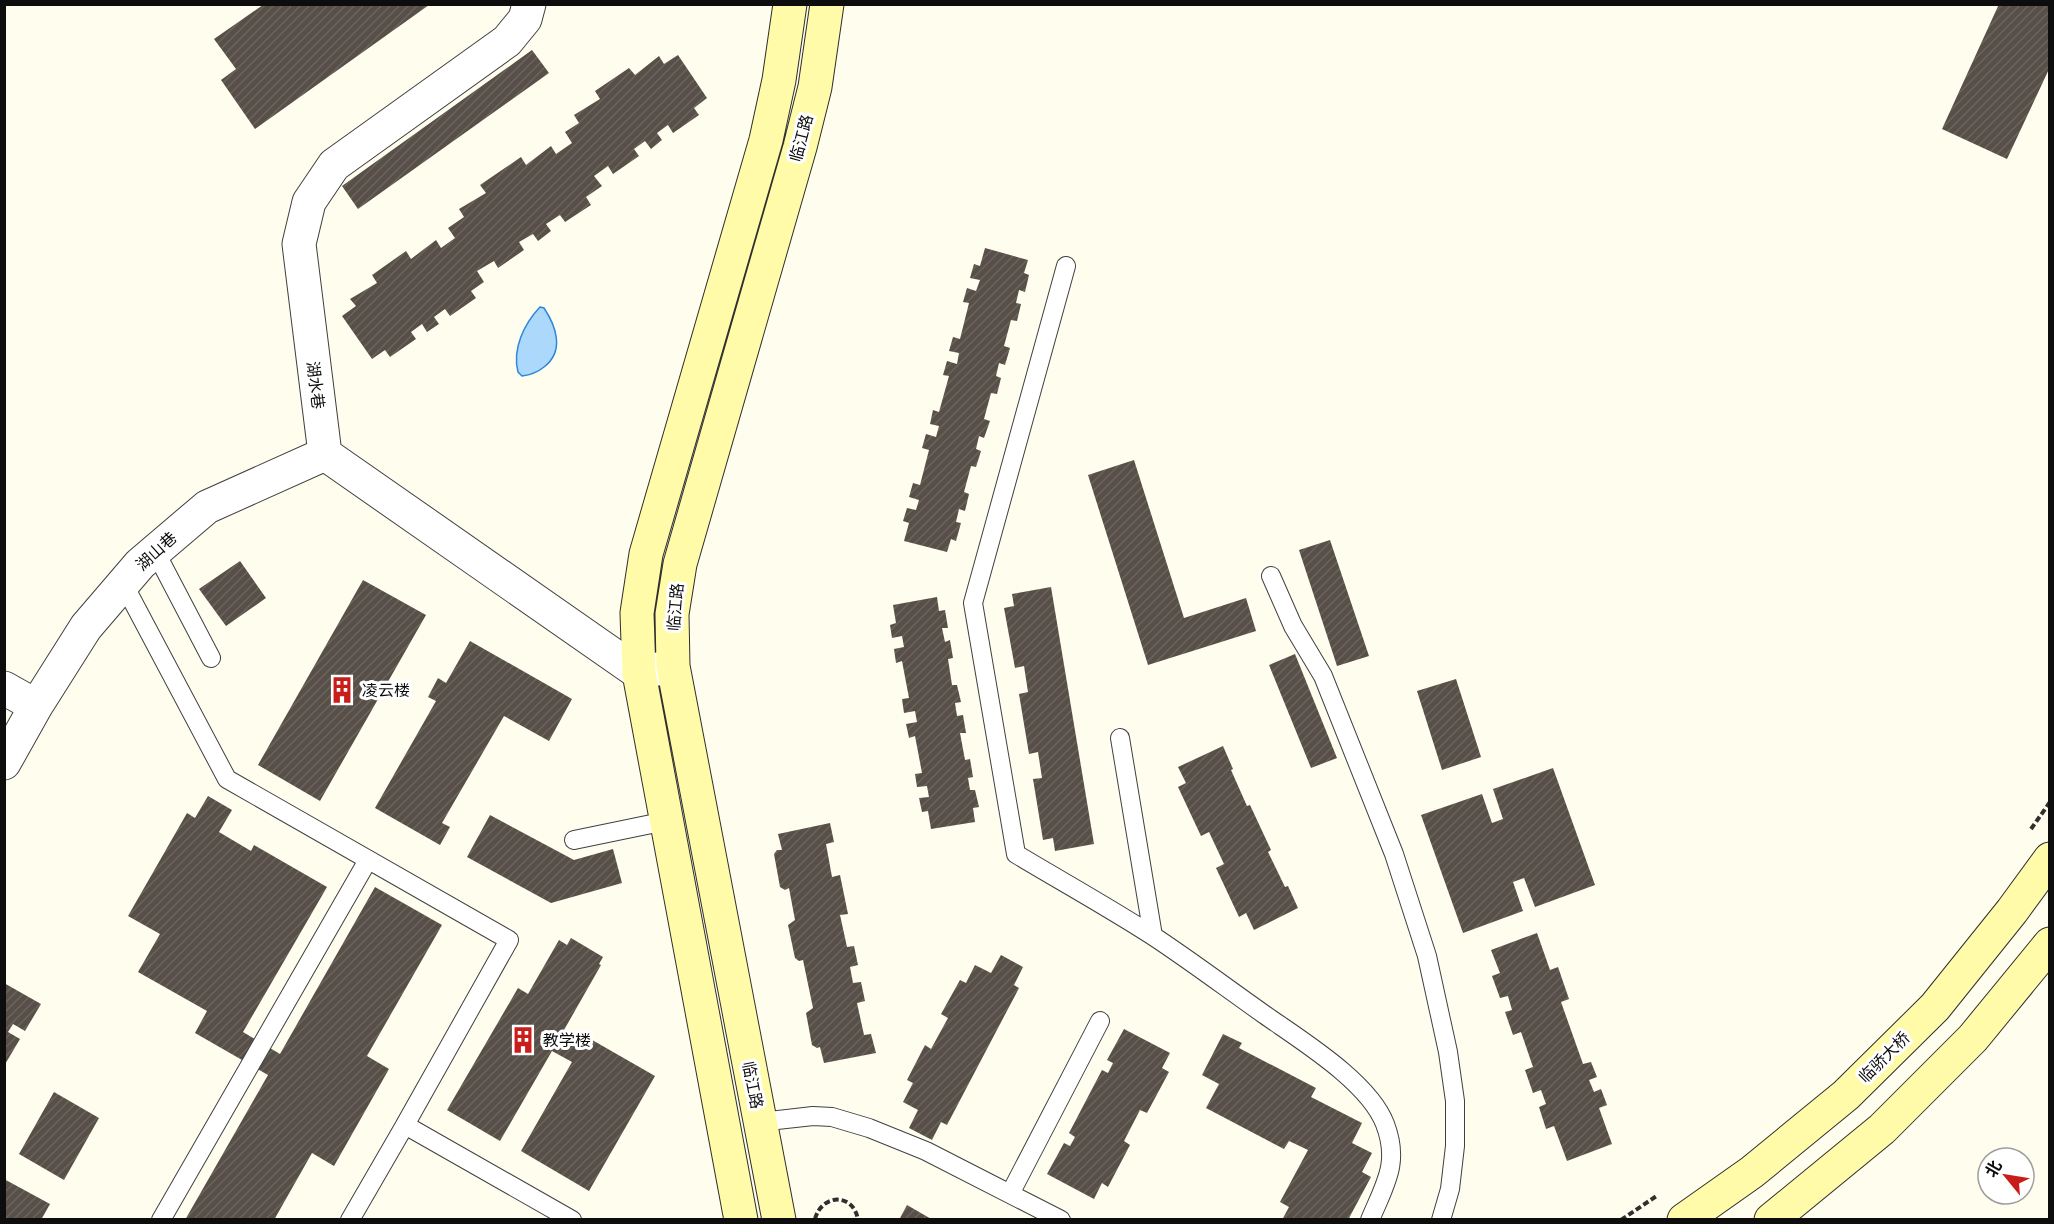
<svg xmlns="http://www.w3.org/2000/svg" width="2054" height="1224" viewBox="0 0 2054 1224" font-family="'Libre Baskerville','Noto Sans SC',serif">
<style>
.water{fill:#acd8fc;stroke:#2d88d9;stroke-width:1.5}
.building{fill:url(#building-hatch)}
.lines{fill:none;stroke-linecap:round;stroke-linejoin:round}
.service-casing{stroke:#404040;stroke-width:20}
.minor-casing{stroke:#404040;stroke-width:35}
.secondary-casing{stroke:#2f2f2f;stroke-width:35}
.path{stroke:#2f2f2f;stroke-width:4;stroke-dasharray:6 3;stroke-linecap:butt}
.service{stroke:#fff;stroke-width:18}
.minor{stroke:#fff;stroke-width:33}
.secondary{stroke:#fffba8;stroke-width:33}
.labels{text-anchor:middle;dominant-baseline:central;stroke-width:6;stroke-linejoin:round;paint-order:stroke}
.street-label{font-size:16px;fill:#0d0d0d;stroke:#fff}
.poi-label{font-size:16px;fill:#0d0d0d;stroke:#fff;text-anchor:start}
</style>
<defs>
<pattern id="building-hatch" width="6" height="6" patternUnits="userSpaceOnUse" patternTransform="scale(1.5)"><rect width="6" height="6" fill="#574f48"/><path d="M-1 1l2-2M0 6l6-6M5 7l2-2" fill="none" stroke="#6a645e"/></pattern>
</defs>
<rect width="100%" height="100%" fill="#fffded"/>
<path class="water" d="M540,307L544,308C556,326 565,351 544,367C538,372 530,375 522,376L518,372C512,349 524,324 540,307Z"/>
<path class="building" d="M1999,4H2050V67L2007,159L1942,129Z
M263,5H429L255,129L221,80L236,69L214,39Z
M532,50L549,73L358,209L342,186Z
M678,55L707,98L694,108L699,115L673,133L668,125L657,133L662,140L651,149L645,141L634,149L639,156L613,174L608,166L594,176L602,186L586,197L591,205L565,222L560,215L546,224L551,231L538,241L533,234L519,242L524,250L498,268L494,261L477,271L484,282L471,291L476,298L450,316L445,309L434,317L439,324L427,332L422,324L411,332L416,339L390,357L385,350L372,359L342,316L356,306L350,299L377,283L372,275L406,251L411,259L436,240L441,248L455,238L448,228L464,217L459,209L486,193L480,185L521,157L526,165L551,146L556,154L572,143L565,132L579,123L574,115L600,99L595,91L629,68L635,75L659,56L664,64Z
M985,248L1028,260L1024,273L1029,275L1025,292L1019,290L1016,303L1021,304L1017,321L1011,320L1004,346L1010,348L1005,365L999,363L996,376L1001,378L997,394L991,393L984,419L990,421L984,438L979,436L976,449L981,451L976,467L971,466L964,492L969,494L965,511L959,509L956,522L961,523L956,541L951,539L947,552L904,541L909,523L903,521L907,508L916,510L919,500L909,497L913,483L920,485L929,450L922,448L926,434L936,437L939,426L930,424L933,410L939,412L949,376L943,375L947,361L957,364L959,353L949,351L953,337L960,339L969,303L963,302L967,288L976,291L980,280L970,278L974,264L980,266Z
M1134,460L1184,618L1246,598L1256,631L1148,665L1088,475Z
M1330,540L1369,656L1337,666L1299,550Z
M240,561L266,598L226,626L199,589Z
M363,580L426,615L320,801L258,765Z
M1051,587L1094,844L1055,851L1053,838L1043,840L1033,779L1042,778L1038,752L1029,754L1019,694L1028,692L1024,666L1015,668L1004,608L1014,606L1012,594Z
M937,597L939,611L945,610L948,628H942L945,642L950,640L953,658L948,659L952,685H957L961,702L955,703L957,716L963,715L966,733H960L965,760L970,759L973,777L968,778L970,790H975L979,807L973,808L975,822L931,829L928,811L922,812L919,798L929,797L927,786L917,787L915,774L922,773L915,736L909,738L906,724L917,722L915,711L904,713L902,699L909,698L902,661L896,663L894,649L904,647L902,636L892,638L890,625L896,623L893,605Z
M470,641L572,699L549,741L504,716L442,823L450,827L440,845L375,808L436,701L428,697L438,678L446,683Z
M1295,654L1337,758L1311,768L1269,665Z
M1456,679L1481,757L1442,770L1417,691Z
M1223,746L1233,769L1231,770L1247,806L1250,805L1271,850L1268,852L1285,887L1288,886L1298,908L1254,930L1246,913L1239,917L1216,868L1224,864L1209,832L1201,836L1178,787L1186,783L1178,767Z
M1553,768L1595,885L1535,907L1524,878L1513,882L1523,911L1463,933L1421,815L1482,794L1492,823L1503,819L1493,789Z
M208,796L232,810L219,832L251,851L254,845L327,887L243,1032L280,1054L375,887L442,925L367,1056L389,1069L334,1166L312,1153L274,1220H185L268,1075L195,1033L207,1011L138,972L160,934L128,916L187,813L195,818Z
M490,815L574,860L613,849L622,883L551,903L467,857Z
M830,823L834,842L826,844L832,877L840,875L848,914L840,915L847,947L854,946L858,965L850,967L853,983L861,982L865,1001L857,1003L864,1035L871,1034L876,1053L824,1063L820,1047L817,1048L812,1045L806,1013L813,1008L803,960L799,961L795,958L788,925L795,920L789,888L785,890L780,887L774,854L777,850H782L778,834Z
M1537,933L1550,970L1558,967L1569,999L1561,1002L1583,1064L1591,1062L1597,1077L1589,1080L1594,1092L1601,1089L1607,1105L1599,1108L1612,1144L1567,1161L1554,1126L1546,1129L1539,1107L1546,1104L1541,1090L1533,1093L1525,1070L1533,1067L1521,1032L1513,1035L1505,1012L1512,1010L1508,996L1500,998L1492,976L1500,973L1491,950Z
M571,938L603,957L599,964L601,965L564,1030L584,1042L587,1037L655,1076L589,1191L521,1151L572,1062L552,1051L500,1141L447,1110L518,988L528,994L559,940L567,945Z
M1001,955L1023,967L1014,985L1019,988L947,1125L941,1122L932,1140L909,1128L918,1110L903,1102L913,1083L907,1080L925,1045L931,1049L948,1018L941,1014L960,980L966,983L975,965L991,973Z
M4,983L41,1004L25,1031L13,1024L8,1032L20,1039L4,1066Z
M1124,1029L1170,1053L1162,1068L1169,1072L1147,1113L1140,1110L1124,1141L1130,1145L1108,1187L1102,1183L1094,1199L1047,1174L1064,1143L1070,1146L1075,1137L1069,1133L1102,1070L1108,1073L1113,1063L1107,1060Z
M1223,1034L1242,1043L1239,1048L1316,1088L1311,1097L1362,1123L1352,1143L1372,1153L1362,1172L1371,1177L1348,1220H1282L1289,1207L1280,1202L1308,1150L1289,1141L1284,1149L1206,1108L1219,1084L1202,1075Z
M54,1092L99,1118L64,1180L19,1154Z
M4,1179L50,1204L41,1220H4Z
M907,1205L933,1220H899Z"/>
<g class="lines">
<defs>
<path id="service" d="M1066,266L973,603L1016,854C1061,881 1108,907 1153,936C1191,961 1228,989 1265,1015C1302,1041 1369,1082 1385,1124C1400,1163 1385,1184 1370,1220
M155,551L211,658
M1271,576L1293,626L1323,676L1394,854L1427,956L1448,1052L1455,1101V1146L1450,1189L1441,1220
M123,583L227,779L509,940L405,1125L572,1220
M1120,738L1153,936
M574,840L666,821
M760,1122L813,1116L832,1117L869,1128L926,1151L1061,1220
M1010,1194L1100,1021
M161,1220L368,860
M350,1220L405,1125"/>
<path id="minor" d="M529,4L525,19L507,41L334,165L309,202L299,244L325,454L639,673L662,668
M4,688L36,706
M4,763L36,706L86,627L140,564L207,507L325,454"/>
<path id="secondary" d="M741,1220L639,673L637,613L646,554L766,140L779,80L790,4
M779,1220L673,666L672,614L680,564L800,147L815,87L827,4
M1684,1220L1752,1172L1846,1095L1935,1007L2012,911L2050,859
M1771,1220L1882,1129L1973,1038L2050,944"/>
</defs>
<use href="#service" class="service-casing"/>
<use href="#minor" class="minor-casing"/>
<use href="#secondary" class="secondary-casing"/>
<path class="path" d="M2031,829L2050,802
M815,1219C822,1193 854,1193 858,1220
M1621,1220L1658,1195"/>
<use href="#service" class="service"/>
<use href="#minor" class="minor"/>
<use href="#secondary" class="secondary"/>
</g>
<defs>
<symbol id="building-bare" viewBox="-9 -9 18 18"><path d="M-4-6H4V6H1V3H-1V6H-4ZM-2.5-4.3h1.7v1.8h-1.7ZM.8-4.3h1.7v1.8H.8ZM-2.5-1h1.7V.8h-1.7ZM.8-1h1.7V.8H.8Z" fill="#c91d19" stroke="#fff" stroke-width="2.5" paint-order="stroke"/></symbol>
</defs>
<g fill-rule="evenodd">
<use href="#building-bare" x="323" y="671" width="38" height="38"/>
<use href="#building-bare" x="504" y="1021" width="38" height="38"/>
</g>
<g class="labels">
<g class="street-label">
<text transform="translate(801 138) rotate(-75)">临江路</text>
<text transform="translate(316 385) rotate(83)">湖水巷</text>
<text transform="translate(156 551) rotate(-42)">湖山巷</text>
<text transform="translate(675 607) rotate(-85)">临江路</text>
<text transform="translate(1884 1057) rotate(-45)">临骄大桥</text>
<text transform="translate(753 1085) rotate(79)">临江路</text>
</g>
<g class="poi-label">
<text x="362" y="690">凌云楼</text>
<text x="543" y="1040">教学楼</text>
</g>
</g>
<rect width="2054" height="1224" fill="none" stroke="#0d0d0d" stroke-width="12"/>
<g transform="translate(2006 1176) rotate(300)"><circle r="28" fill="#ffffff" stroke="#9e9e9e" stroke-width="1.5"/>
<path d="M0-4.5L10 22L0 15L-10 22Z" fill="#c91d19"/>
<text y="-9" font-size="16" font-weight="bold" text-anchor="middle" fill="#0d0d0d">北</text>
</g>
</svg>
